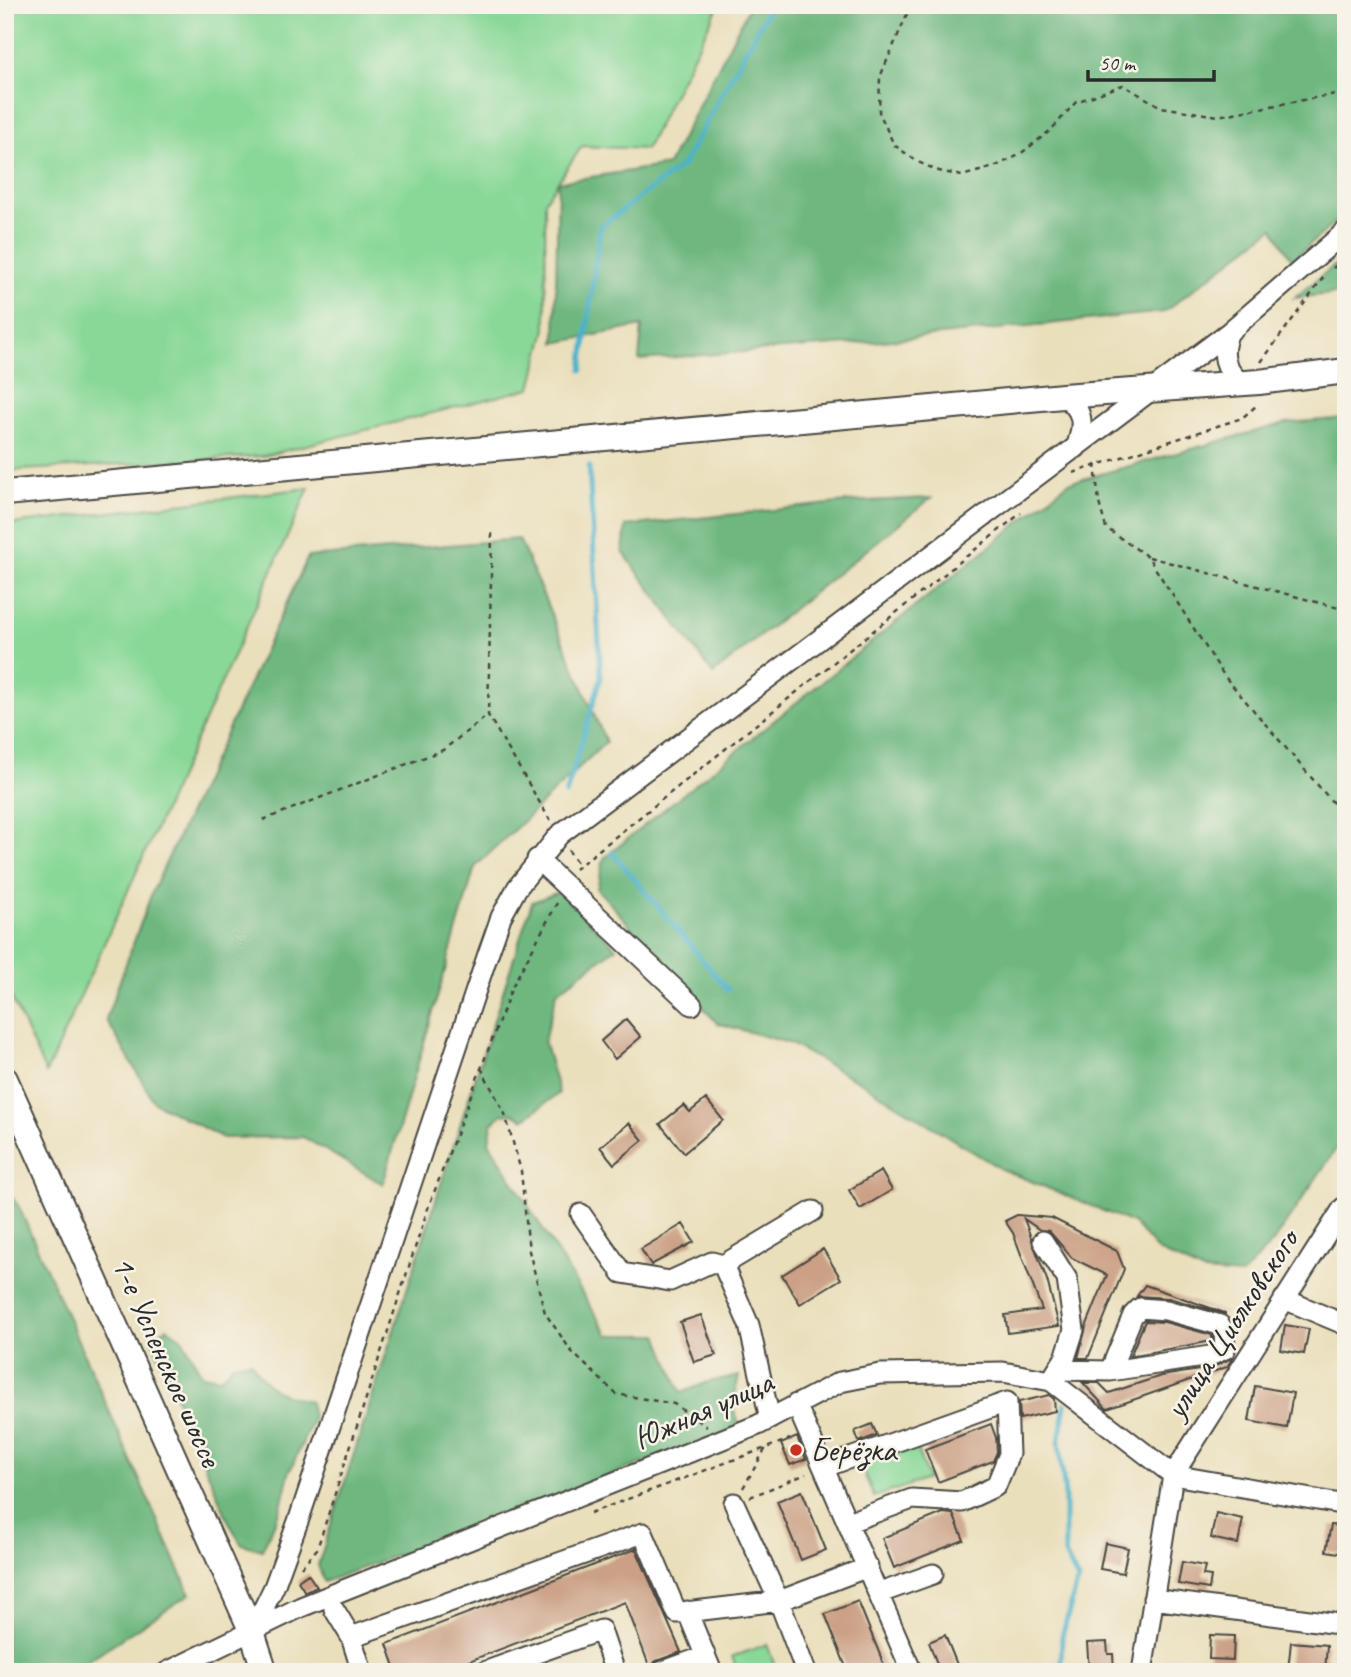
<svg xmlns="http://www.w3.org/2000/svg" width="1351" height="1677" viewBox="0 0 1351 1677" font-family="Caveat,sans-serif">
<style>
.green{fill:#89d898;stroke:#5a8262;stroke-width:2}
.forest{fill:#6eb880;stroke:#4c7256;stroke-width:2}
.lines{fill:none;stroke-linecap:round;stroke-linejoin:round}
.stream{stroke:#4cb2cb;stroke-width:5}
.building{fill:#cba085}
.minor-casing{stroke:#484641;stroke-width:23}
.major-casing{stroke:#484641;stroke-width:28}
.path{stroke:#484641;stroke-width:2.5;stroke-dasharray:5 5;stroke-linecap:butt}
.minor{stroke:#fff;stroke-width:19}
.major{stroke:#fff;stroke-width:24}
.poi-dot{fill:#c8321e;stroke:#f7f3e8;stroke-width:2.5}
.labels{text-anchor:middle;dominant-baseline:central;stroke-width:5;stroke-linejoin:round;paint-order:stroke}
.street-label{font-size:33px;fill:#2b2b2b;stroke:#f7f3e8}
.poi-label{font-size:33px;fill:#2b2b2b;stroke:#f7f3e8;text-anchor:start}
</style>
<rect width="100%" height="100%" fill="#f7f3e8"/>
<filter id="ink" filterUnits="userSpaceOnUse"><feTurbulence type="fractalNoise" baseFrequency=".0143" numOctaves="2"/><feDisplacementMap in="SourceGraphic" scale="14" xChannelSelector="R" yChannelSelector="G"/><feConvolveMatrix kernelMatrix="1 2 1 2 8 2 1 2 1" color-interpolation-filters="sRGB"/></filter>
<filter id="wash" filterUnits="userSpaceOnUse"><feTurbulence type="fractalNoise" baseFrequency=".00686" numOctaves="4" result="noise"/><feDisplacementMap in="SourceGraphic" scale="28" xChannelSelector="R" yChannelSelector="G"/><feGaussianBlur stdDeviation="1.57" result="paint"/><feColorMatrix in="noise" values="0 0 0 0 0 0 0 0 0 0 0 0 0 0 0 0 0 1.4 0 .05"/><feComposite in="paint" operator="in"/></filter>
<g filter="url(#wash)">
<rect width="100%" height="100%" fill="#eadfbb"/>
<path class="green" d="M5,5H719L646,149L582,146L545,201L546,329L531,388L264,456L5,471Z
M309,488L46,1073L5,984V525Z
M915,1444L928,1479L874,1497L860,1463Z
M767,1644L777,1672H738L732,1657Z"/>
<path class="forest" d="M750,5H1346V213L1292,260L1273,228L1164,312L863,343L639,360L642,326L555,343L558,182L668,165Z
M1346,256V292L1294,298Z
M1346,418V1134L1273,1242L1242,1275L1203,1272L1158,1251L1133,1223L1001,1169L862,1083L789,1043L717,1023L597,889L604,858L1068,483L1286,423Z
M931,498L713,674L623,552L626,526L847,502Z
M519,539L606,742L475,867L383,1184L303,1137L223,1138L154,1102L106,1019L151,895L308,557Z
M559,892L616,948L557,992L544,1041L559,1093L524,1119L513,1113L502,1114L492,1124L489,1142L608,1335H658L681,1393L708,1382L739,1376L732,1405L740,1427L324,1582L318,1565L532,902Z
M5,1188L19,1207L190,1594L70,1672H5Z
M167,1328L182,1338L202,1375L221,1378L233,1364L251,1361C266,1388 280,1396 310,1401L313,1419L289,1473L280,1511L262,1550L241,1544L228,1520L151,1338Z"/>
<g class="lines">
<path class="stream" d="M582,370L600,227L683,165L771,5
M566,794L601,678L589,466
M612,852L728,990
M1061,1672L1062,1636L1078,1580L1065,1554V1494L1059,1443L1065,1404"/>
</g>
<g id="blocks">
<path class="building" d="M626,1019L641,1037L615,1059L601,1041Z
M706,1099L723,1120L684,1153L660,1124L684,1105L690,1112Z
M629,1123L643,1140L614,1164L600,1147Z
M881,1171L892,1190L860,1209L849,1190Z
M1017,1215L1052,1218L1117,1251L1124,1269L1088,1358H1078L1086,1327L1107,1275L1072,1258L1049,1231L1040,1230L1024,1219L1047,1280L1059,1326L1008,1333L1005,1315L1042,1310L1013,1233L1005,1221Z
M683,1224L694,1242L651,1265L641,1249Z
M823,1249L841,1279L800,1304L782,1275Z
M1145,1285L1225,1313V1314L1169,1298L1137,1296Z
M701,1315L716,1355L694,1362L680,1322Z
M1145,1321L1164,1322L1212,1335V1341L1130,1356Z
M1285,1325L1309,1329L1304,1354L1281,1350Z
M1233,1357L1227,1367L1107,1409L1083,1383H1099L1109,1393L1161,1376L1212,1368Z
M1255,1386L1293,1393L1287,1428L1249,1421Z
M1049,1395L1054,1399L1055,1411L1020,1419L1019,1402Z
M872,1424L877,1435L859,1442L855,1431Z
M991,1424L996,1438L997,1452L993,1461L938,1482L925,1449Z
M797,1437L806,1459L790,1465L781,1444Z
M802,1491L826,1550L801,1560L777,1501Z
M943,1513L953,1514L964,1540L894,1568L882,1538Z
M1216,1513L1243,1519L1238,1544L1211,1538Z
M1331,1525L1346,1527V1554L1326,1551Z
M1105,1543L1128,1548L1123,1573L1100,1569Z
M636,1549L681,1652L656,1661L650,1668L625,1602L440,1672H397L387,1644Z
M1182,1562L1205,1566L1203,1575L1211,1576L1209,1589L1178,1584Z
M308,1574L317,1587L305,1592L298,1581Z
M858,1601L887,1672H848L825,1614Z
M945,1635L960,1672H940L929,1642Z
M1210,1635L1234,1636L1233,1660L1209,1659Z
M1107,1642L1108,1654H1113L1114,1670L1089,1671L1087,1643Z
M1291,1642L1327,1645L1325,1672L1288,1670Z"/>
</g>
</g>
<g filter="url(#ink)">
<use href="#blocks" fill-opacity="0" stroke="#484641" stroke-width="2"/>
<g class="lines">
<defs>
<path id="minor" d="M1229,332C1220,354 1224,369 1242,384
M1063,396C1085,410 1084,425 1076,448
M537,859L692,1005
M581,1214L622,1273L670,1281L712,1262L723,1265L749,1325L770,1419
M1043,1241L1067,1279L1074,1330L1065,1358L1053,1377
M723,1265L813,1211
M1284,1299L1346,1325
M1058,1370L1110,1371L1210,1356L1225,1349L1224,1331L1220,1325L1166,1310L1140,1308L1133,1315L1110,1371
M796,1404L912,1672
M825,1467L1007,1402L1009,1454L996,1486L962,1502L912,1499L849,1522
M734,1503L779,1601L806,1672
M880,1593L933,1574
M1153,1599L1346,1625
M334,1609L351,1637L362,1672
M687,1611L712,1672
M252,1632L274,1587L300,1516L488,954L501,917L517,888L559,835L1229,332L1346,231
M351,1637L643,1533L677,1613L779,1601L868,1567
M167,1672L301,1607L758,1425L840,1382L880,1374L1003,1372L1051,1381L1173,1475L1346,1505
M484,1672L601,1630L615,1672
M661,1672L705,1656
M1142,1672L1173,1475L1343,1208"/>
<path id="major" d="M5,493L1063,396L1259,382L1346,371
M5,1079L252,1632L265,1672"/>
</defs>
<use href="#minor" class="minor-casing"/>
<use href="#major" class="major-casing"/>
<path class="path" d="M911,5L880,77L879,112L894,145L918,162L939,171L962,176L994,167L1019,155L1051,130L1076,102L1123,85L1161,107L1218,116L1346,92
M1333,268L1346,258
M1261,362L1326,274
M1095,464L1099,503L1106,528L1148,557L1225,677L1346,818
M1073,473L1242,418L1256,406
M492,533L488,715L550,820
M1149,557L1346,610
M263,820L443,750L488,715
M568,850L578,864
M575,869L1021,513
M481,1068L505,1114L521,1171L529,1251L545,1313L572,1352L616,1394L674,1404L707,1427
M743,1488L766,1448
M750,1497L806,1474
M590,1513L790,1439
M301,1567L317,1549L427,1211L512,987L557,903"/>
<use href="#minor" class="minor"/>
<use href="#major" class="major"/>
</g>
</g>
<circle class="poi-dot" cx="796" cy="1450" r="7"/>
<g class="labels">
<g class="street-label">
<text transform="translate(1231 1324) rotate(-57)">улица Циолковского</text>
<text transform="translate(167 1361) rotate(66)">1-е Успенское шоссе</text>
<text transform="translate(703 1410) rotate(-24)">Южная улица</text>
</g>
<g class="poi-label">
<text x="810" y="1450">Берёзка</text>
</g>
</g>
<rect width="1351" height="1677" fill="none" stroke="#f7f3e8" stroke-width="28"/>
<path d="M1088 70v10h126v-10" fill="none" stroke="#2b2b2b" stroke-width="3.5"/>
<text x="1099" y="70" font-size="21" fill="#2b2b2b" stroke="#f7f3e8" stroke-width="5" paint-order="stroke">50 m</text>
</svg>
